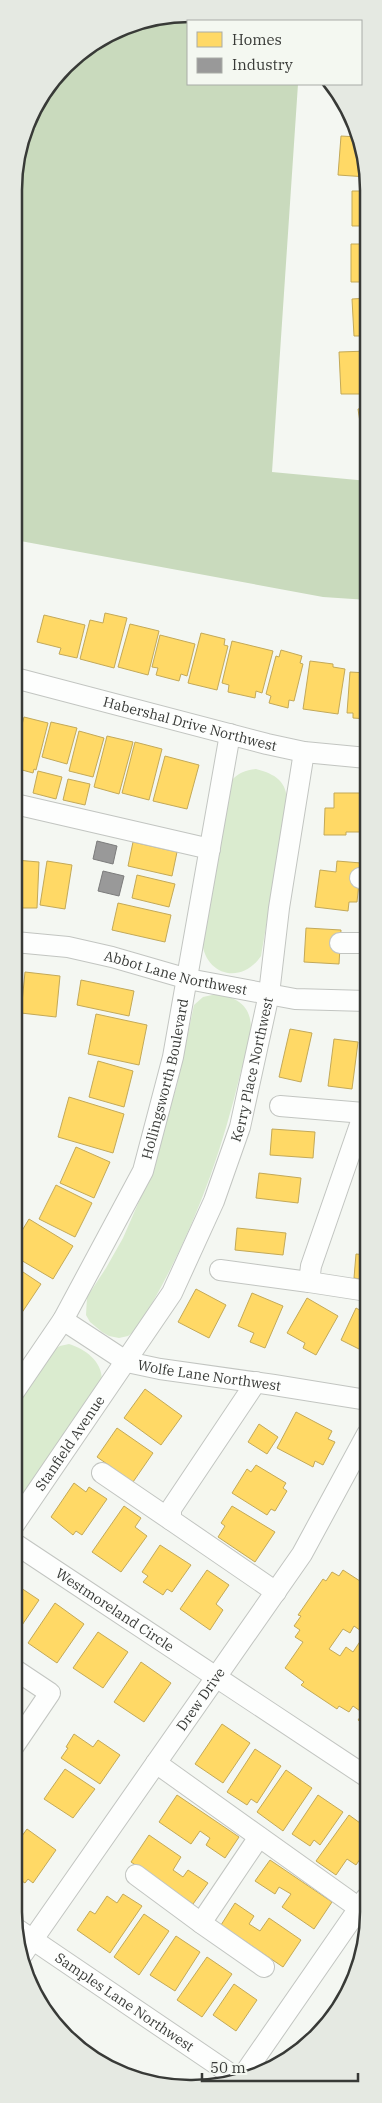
<svg xmlns="http://www.w3.org/2000/svg" width="382" height="2103" viewBox="0 0 382 2103" font-family="'IBM Plex Serif',serif">
<style>
.green{fill:#daebcf}
.forest{fill:#c9dabd}
.homes{fill:#ffd966;stroke:#c3a958}
.industry{fill:#999;stroke:#7c7c7c}
.lines{fill:none;stroke-linecap:round;stroke-linejoin:round}
.minor-casing{stroke:#c2c5c1;stroke-width:22}
.minor{stroke:#fdfefd;stroke-width:20}
.labels{text-anchor:middle;dominant-baseline:central;stroke-width:5;stroke-linejoin:round;paint-order:stroke}
.street-label{font-size:14px;fill:#383a37;stroke:#f4f8f1}
.rim{fill:none;stroke:#383a37;stroke-width:2.5}
</style>
<rect width="100%" height="100%" fill="#f4f7f2"/>
<path class="green" d="M256,769C275,774 287,781 287,802L261,956C242,985 205,976 202,941L231,781C238,773 245,770 256,769Z
M212,995C228,994 247,1001 250,1019C254,1036 244,1058 240,1075C218,1167 186,1250 136,1330L128,1336L119,1338L109,1336L102,1332L90,1322L86,1315L87,1297L106,1268L123,1238L147,1183L177,1085L194,1005L203,997Z
M69,1344C85,1349 102,1361 102,1380L20,1499L14,1504V1404L49,1352L60,1346Z"/>
<path class="forest" d="M214,15L234,21H188V84H298L272,472L368,481V600L323,597L15,540V168L37,103L83,51L145,20Z"/>
<path class="homes" d="M341,136L358,137L367,177L338,175Z
M352,191H368V226H352Z
M351,244H368V282H351Z
M368,298V336H354L352,299Z
M368,351V394H341L339,352Z
M368,407V442H363L358,409Z
M105,613L127,618L114,668L80,659L90,620L103,623Z
M44,615L85,625L77,658L59,654L61,648L37,642Z
M130,624L159,631L148,675L118,667Z
M201,633L225,639L224,645L228,646L217,690L188,683Z
M160,635L195,644L187,676L181,674L179,681L156,675L158,668L152,667Z
M232,641L273,651L262,693L256,691L255,698L228,692L229,685L222,683Z
M281,650L302,656L300,663L303,664L294,701L289,700L288,708L269,703L271,696L266,694L276,656L279,657Z
M310,661L333,664V667L345,669L338,714L303,709Z
M350,672L368,673V719L353,718V713H347Z
M15,710L22,712L15,740Z
M24,717L48,723L36,770L34,769L33,773L15,768V752Z
M51,722L77,728L67,764L42,757Z
M79,731L104,738L93,777L69,771Z
M107,736L133,742L119,794L94,787Z
M135,742L162,749L149,800L122,793Z
M165,756L199,765L187,809L153,801Z
M38,771L62,777L56,799L33,793Z
M68,779L90,784L85,805L63,800Z
M334,793H360V801H367V832H346V835H324L325,808H334Z
M133,842L177,852L172,876L128,866Z
M16,860L39,862L37,908H15Z
M47,861L72,865L65,909L40,905Z
M337,861L361,863L357,902H349L348,911L315,907L320,870L336,872Z
M137,875L175,884L169,907L132,898Z
M118,903L171,915L165,942L112,930Z
M306,928L341,930L339,964L304,962Z
M25,972L60,976L56,1017L21,1013Z
M81,980L134,991L129,1016L77,1005Z
M96,1014L147,1025L139,1065L88,1054Z
M290,1029L312,1033L301,1082L279,1077Z
M334,1039L358,1042L352,1089L328,1086Z
M98,1061L133,1071L124,1107L89,1097Z
M69,1097L124,1114L113,1153L58,1137Z
M272,1129L315,1132L313,1158L270,1155Z
M76,1147L110,1162L94,1198L60,1183Z
M259,1173L301,1178L298,1203L256,1198Z
M56,1185L92,1203L75,1237L39,1219Z
M29,1219L73,1246L53,1279L14,1256V1244Z
M237,1228L286,1233L283,1255L235,1250Z
M367,1251V1280L354,1278L356,1254L367,1255Z
M14,1266L41,1284L21,1314L14,1309Z
M196,1289L226,1305L209,1338L178,1322Z
M252,1293L283,1306L265,1348L250,1342L254,1333L238,1326Z
M307,1298L338,1316L316,1355L303,1348L305,1343L287,1333Z
M356,1308L367,1314V1353L341,1340Z
M145,1389L182,1416L161,1445L124,1418Z
M296,1412L332,1431L328,1439L335,1442L323,1465L315,1461L313,1467L277,1448Z
M259,1424L278,1437L267,1454L248,1442Z
M117,1428L153,1453L133,1482L97,1457Z
M256,1465L286,1483L283,1488L287,1491L275,1511L271,1509L267,1515L232,1493L247,1469L251,1472Z
M74,1483L86,1492L89,1487L107,1499L82,1535L76,1531L73,1535L51,1517Z
M124,1506L141,1518L135,1527L147,1536L121,1572L92,1552Z
M232,1506L275,1532L255,1562L218,1537L225,1526L221,1523Z
M160,1545L191,1565L172,1592L167,1589L163,1595L143,1582L148,1576L142,1572Z
M207,1570L229,1585L216,1604L223,1610L210,1630L180,1609Z
M343,1570L363,1583L365,1581L367,1583V1635L354,1626L350,1633L343,1629L329,1649L340,1656L346,1647L353,1652L363,1637L367,1639V1726L358,1720L363,1713L353,1706L349,1712L339,1706L337,1709L301,1685L304,1682L285,1668L303,1642L295,1637L300,1630L294,1626L301,1616L298,1615L323,1579L326,1581L332,1572L339,1576Z
M14,1588L19,1592L21,1588L39,1600L16,1634L14,1633Z
M55,1603L84,1624L57,1663L28,1643Z
M98,1632L128,1652L103,1688L73,1668Z
M141,1662L171,1683L144,1722L114,1702Z
M222,1724L250,1743L223,1783L195,1764Z
M74,1734L93,1747L98,1740L120,1755L100,1784L61,1758L68,1748L66,1747Z
M255,1749L281,1766L257,1803L251,1799L247,1805L227,1792Z
M65,1769L95,1789L73,1818L44,1799Z
M286,1770L312,1788L283,1831L257,1812Z
M177,1795L239,1837L225,1858L206,1845L210,1838L200,1831L191,1844L159,1822Z
M318,1795L343,1812L320,1845L314,1840L310,1846L292,1834Z
M349,1815L367,1828V1849L356,1865L347,1859L336,1875L316,1861Z
M27,1829L56,1850L33,1883L28,1879L25,1883L14,1876V1847Z
M149,1835L181,1857L173,1870L183,1877L188,1870L208,1883L193,1904L131,1862Z
M270,1860L332,1902L314,1929L282,1907L291,1894L279,1887L275,1894L255,1881Z
M123,1894L142,1906L110,1953L77,1930L90,1911L95,1914L107,1896L117,1903Z
M235,1903L254,1916L249,1924L260,1931L269,1918L301,1940L283,1967L221,1925Z
M144,1914L169,1931L139,1975L114,1957Z
M176,1936L200,1952L175,1991L150,1975Z
M207,1957L232,1974L202,2017L177,2000Z
M234,1984L257,2000L236,2031L213,2015Z"/>
<path class="industry" d="M97,841L117,846L113,864L93,859Z
M103,871L124,876L119,896L98,891Z"/>
<g class="lines">
<defs>
<g id="minor">
<path id="s1" d="M15,678L267,744L304,752L367,758"/>
<path d="M15,804L210,849"/>
<path d="M360,878L367,880"/>
<path id="s2" d="M15,942L68,947L112,957L188,979L295,999L367,1001"/>
<path d="M340,943H367"/>
<path d="M280,1106L364,1113"/>
<path d="M220,1270L309,1282"/>
<path d="M367,1291L309,1282L311,1266L364,1113H367"/>
<path id="s3" d="M63,1320L127,1362L160,1369L274,1385L367,1400"/>
<path d="M256,1382L171,1509V1520L276,1592"/>
<path id="s4" d="M14,1392L63,1320L143,1171L173,1057L230,734"/>
<path d="M102,1473L171,1520"/>
<path id="s5" d="M14,1525L172,1293L214,1201L240,1127L269,994L279,908L304,752"/>
<path id="s6" d="M14,1543L367,1777"/>
<path d="M14,1746L50,1693L14,1669"/>
<path d="M156,1763L359,1908"/>
<path d="M259,1837L201,1923L264,1967"/>
<path d="M136,1875L201,1923"/>
<path id="s7" d="M17,1929L241,2081"/>
<path id="s8" d="M22,1955L302,1554L367,1434"/>
<path d="M240,2080L366,1898"/>
</g>
</defs>
<use href="#minor" class="minor-casing"/>
<use href="#minor" class="minor"/>
</g>
<g class="labels">
<g class="street-label">
<text stroke="none"><textPath href="#s1" startOffset="181">Habershal Drive Northwest</textPath></text>
<text stroke="none"><textPath href="#s2" startOffset="164">Abbot Lane Northwest</textPath></text>
<text stroke="none"><textPath href="#s5" startOffset="519">Kerry Place Northwest</textPath></text>
<text stroke="none"><textPath href="#s4" startOffset="351">Hollingsworth Boulevard</textPath></text>
<text stroke="none"><textPath href="#s3" startOffset="160">Wolfe Lane Northwest</textPath></text>
<text stroke="none"><textPath href="#s5" startOffset="99">Stanfield Avenue</textPath></text>
<text stroke="none"><textPath href="#s6" startOffset="121">Westmoreland Circle</textPath></text>
<text stroke="none"><textPath href="#s8" startOffset="312">Drew Drive</textPath></text>
<text stroke="none"><textPath href="#s7" startOffset="130">Samples Lane Northwest</textPath></text>
</g>
</g>
<path d="M0 0H382V2103H0ZM190 22H192A168 168 0 0 1 360 190V1912A168 168 0 0 1 192 2080H190A168 168 0 0 1 22 1912V190A168 168 0 0 1 190 22Z" fill="#e5e9e2" fill-rule="evenodd"/>
<path class="rim" d="M190 22H192A168 168 0 0 1 360 190V1912A168 168 0 0 1 192 2080H190A168 168 0 0 1 22 1912V190A168 168 0 0 1 190 22Z"/>
<rect x="187" y="20" width="175" height="65" fill="#f4f8f1" stroke="#a9aca7"/>
<rect x="197" y="32" width="25" height="15" fill="#ffd966" stroke="#a9aca7"/>
<text x="232" y="45" font-size="15" fill="#383a37">Homes</text>
<rect x="197" y="58" width="25" height="15" fill="#999999" stroke="#a9aca7"/>
<text x="232" y="70" font-size="15" fill="#383a37">Industry</text>
<path d="M202 2073v8h156v-8" fill="none" stroke="#383a37" stroke-width="2.5"/>
<text x="210" y="2073" font-size="15" fill="#383a37" stroke="#f4f8f1" stroke-width="4" paint-order="stroke">50 m</text>
</svg>
